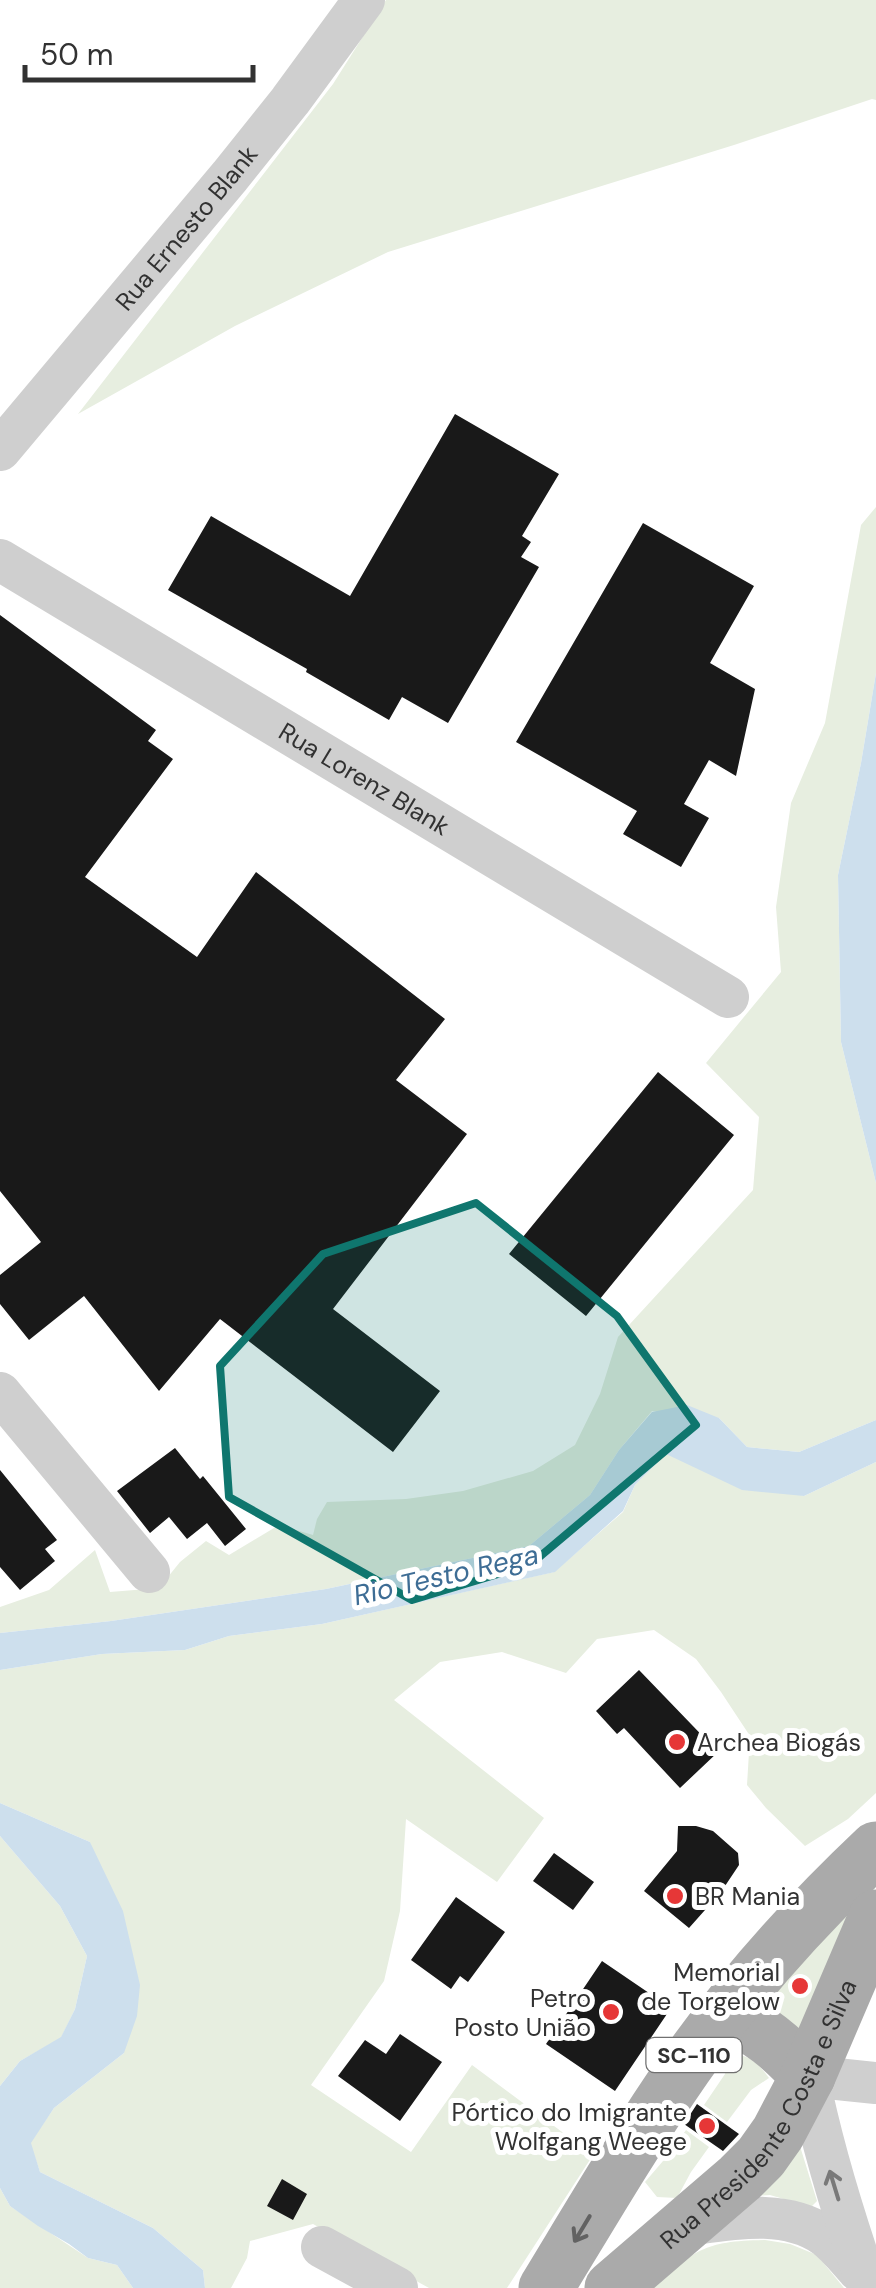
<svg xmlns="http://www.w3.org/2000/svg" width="876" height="2288" viewBox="0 0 876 2288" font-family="'DM Sans',sans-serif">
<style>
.green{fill:#e7eee0}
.water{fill:#cddfed}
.building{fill:#191919}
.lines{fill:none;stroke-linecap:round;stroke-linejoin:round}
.minor{stroke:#cfcfcf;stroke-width:42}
.major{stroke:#aaa;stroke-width:55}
.oneway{stroke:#797979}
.oneway2{stroke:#626262}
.marked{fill:#0f766e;fill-opacity:0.2;stroke:#0f766e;stroke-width:8;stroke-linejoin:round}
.poi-dot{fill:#e63737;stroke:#fff;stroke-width:4}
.labels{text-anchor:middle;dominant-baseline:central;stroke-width:10;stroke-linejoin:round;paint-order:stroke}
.shield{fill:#fff;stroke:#707070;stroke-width:2.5}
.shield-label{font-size:22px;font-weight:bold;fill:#323232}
.street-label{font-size:25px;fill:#323232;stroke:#fff}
.poi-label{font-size:25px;fill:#323232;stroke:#fff;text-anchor:end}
.water-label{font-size:28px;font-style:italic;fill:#3e6d95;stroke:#fff}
</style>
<rect width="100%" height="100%" fill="#fff"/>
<path class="green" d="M386,0H876V100L872,99L734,145L388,252L235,326L78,414L333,84Z
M876,507V673L861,763L838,875L841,1042L876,1183V1420L799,1452L747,1447L719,1418L652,1411L619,1450L590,1495L529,1546L326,1589L111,1621L0,1633V1607L49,1590L95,1550L110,1592L159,1588L180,1562L206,1541L229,1555L279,1525L313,1535L317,1519L327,1502L406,1499L463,1491L533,1471L575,1445L600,1394L618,1337L753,1190L759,1117L706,1063L781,972L776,907L791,803L825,723L861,525Z
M666,1453L698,1467L804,1496L876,1462V1793L848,1819L805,1846L766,1808L747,1785L750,1736L721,1692L696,1659L654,1630L597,1639L566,1673L502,1652L440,1662L394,1700L544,1818L497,1882L406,1819L400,1911L384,1981L311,2085L411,2152L472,2065L593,2155L507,2288H429L313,2224L250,2241L247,2258L231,2288H205L203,2270L153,2228L40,2172L30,2143L54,2108L124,2053L90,1842L0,1803V1670L102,1654L185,1650L229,1636L322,1624L554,1572L623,1512L635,1485Z
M0,1836L60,1906L87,1956L75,2009L61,2038L20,2061L0,2086Z
M876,1886L802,2038L750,2005Z
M729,2053C749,2055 757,2062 769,2078L751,2090L727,2122L704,2105L725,2074Z
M686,2130L709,2147L691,2172L677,2198L657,2197L645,2182L669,2154Z
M799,2143L817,2201L811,2207L770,2195L750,2196Z
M0,2188L10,2206L88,2258L117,2265L133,2288H0Z
M765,2240L790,2244L817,2255L844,2288H651C696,2250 703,2241 765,2240Z"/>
<path class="water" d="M876,673V1183L841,1042L838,875L861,763Z
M687,1405L719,1418L747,1447L799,1452L876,1420V1462L804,1496L742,1490L666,1454L635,1485L623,1511L555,1572L322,1624L229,1636L185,1650L102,1654L0,1670V1633L111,1621L326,1589L529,1546L590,1495L619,1450L652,1412Z
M0,1803L90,1842L123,1911L140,1985L137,2016L124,2053L54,2108L31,2143L40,2172L153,2228L203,2270L205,2288H133L117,2265L88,2258L69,2244L38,2226L10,2206L0,2188V2086L20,2061L61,2037L75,2009L87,1956L60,1906L0,1836Z"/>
<path class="building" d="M455,414L559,474L522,536L531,542L521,557L539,567L448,723L402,697L389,720L306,672L307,669L168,590L211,516L350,596Z
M643,523L754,586L710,663L755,689L736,776L709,760L684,804L709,818L681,867L623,834L637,811L516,742Z
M0,615L156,730L148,741L173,759L85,877L197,957L256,872L445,1019L396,1080L467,1134L333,1309L440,1391L393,1452L220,1319L159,1391L84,1296L29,1340L0,1304V1275L41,1242L0,1191Z
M658,1072L734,1135L586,1316L509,1254Z
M175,1448L200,1479L203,1476L246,1529L225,1546L207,1523L187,1539L169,1517L150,1533L117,1491Z
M0,1470L57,1540L45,1549L55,1561L20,1590L0,1567Z
M639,1670L718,1752L680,1788L624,1728L617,1734L596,1711Z
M678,1826H696L713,1831L738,1853L739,1865L721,1892L689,1928L644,1891L677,1851Z
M554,1853L594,1882L573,1910L533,1881Z
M456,1897L505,1932L468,1982L460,1976L451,1989L411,1960Z
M602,1961L671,2008L615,2091L546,2044Z
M400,2034L442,2062L400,2121L338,2076L365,2040L386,2054Z
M697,2104L739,2134L723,2151L684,2124Z
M282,2179L307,2194L293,2220L267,2206Z"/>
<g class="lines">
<g class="minor">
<path id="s1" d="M0,450L230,176L290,101L364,0"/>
<path id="s2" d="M0,560L728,997"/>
<path d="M0,1393L149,1572"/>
<path d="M687,2225C732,2219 785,2208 825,2236C837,2245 848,2259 858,2270"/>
<path d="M322,2247L397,2288"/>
<path d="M871,2288L865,2278C842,2211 822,2146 808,2076L876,2083"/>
</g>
<g class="major">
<path d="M725,2013C759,2028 783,2048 808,2076"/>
<path d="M546,2288C591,2214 635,2139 685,2067C740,1988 806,1915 876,1849"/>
<path id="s3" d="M612,2288L740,2178L761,2157L778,2133L808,2076L876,1917"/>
</g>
</g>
<defs><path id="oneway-shaft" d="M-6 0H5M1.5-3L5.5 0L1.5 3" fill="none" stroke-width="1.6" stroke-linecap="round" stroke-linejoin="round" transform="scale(2.5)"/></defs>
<use class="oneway" href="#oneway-shaft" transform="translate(834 2185) rotate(-107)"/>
<use class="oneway2" href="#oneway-shaft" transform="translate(582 2229) rotate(121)"/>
<path class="marked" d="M476,1203L617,1316L696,1425L531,1564L412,1600L229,1497L220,1366L323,1254Z"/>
<g class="poi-dot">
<circle cx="677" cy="1742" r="10"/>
<circle cx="675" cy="1896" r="10"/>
<circle cx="800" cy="1986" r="10"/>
<circle cx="611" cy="2012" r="10"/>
<circle cx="707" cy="2126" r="10"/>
</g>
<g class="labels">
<rect class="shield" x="646.5" y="2038" width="95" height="34" rx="8"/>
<g class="shield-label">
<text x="694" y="2055">SC-110</text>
</g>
<g class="street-label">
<text stroke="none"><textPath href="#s1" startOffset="290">Rua Ernesto Blank</textPath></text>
<text stroke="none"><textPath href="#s2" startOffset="425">Rua Lorenz Blank</textPath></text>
<text stroke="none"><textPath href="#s3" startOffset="232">Rua Presidente Costa e Silva</textPath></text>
</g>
<g class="poi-label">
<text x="697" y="1742" text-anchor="start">Archea Biogás</text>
<text x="695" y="1896" text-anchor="start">BR Mania</text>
<text x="780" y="1972">Memorial<tspan x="780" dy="29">de Torgelow</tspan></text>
<text x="591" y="1998">Petro<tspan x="591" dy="29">Posto União</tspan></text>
<text x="687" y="2112">Pórtico do Imigrante<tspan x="687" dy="29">Wolfgang Weege</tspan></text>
</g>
<g class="water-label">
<text transform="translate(446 1575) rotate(-13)">Rio Testo Rega</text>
</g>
</g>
<path d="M25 65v15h228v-15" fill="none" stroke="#323232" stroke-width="5"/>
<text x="40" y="65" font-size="30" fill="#323232" stroke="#ffffff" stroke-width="8" paint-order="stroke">50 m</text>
</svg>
